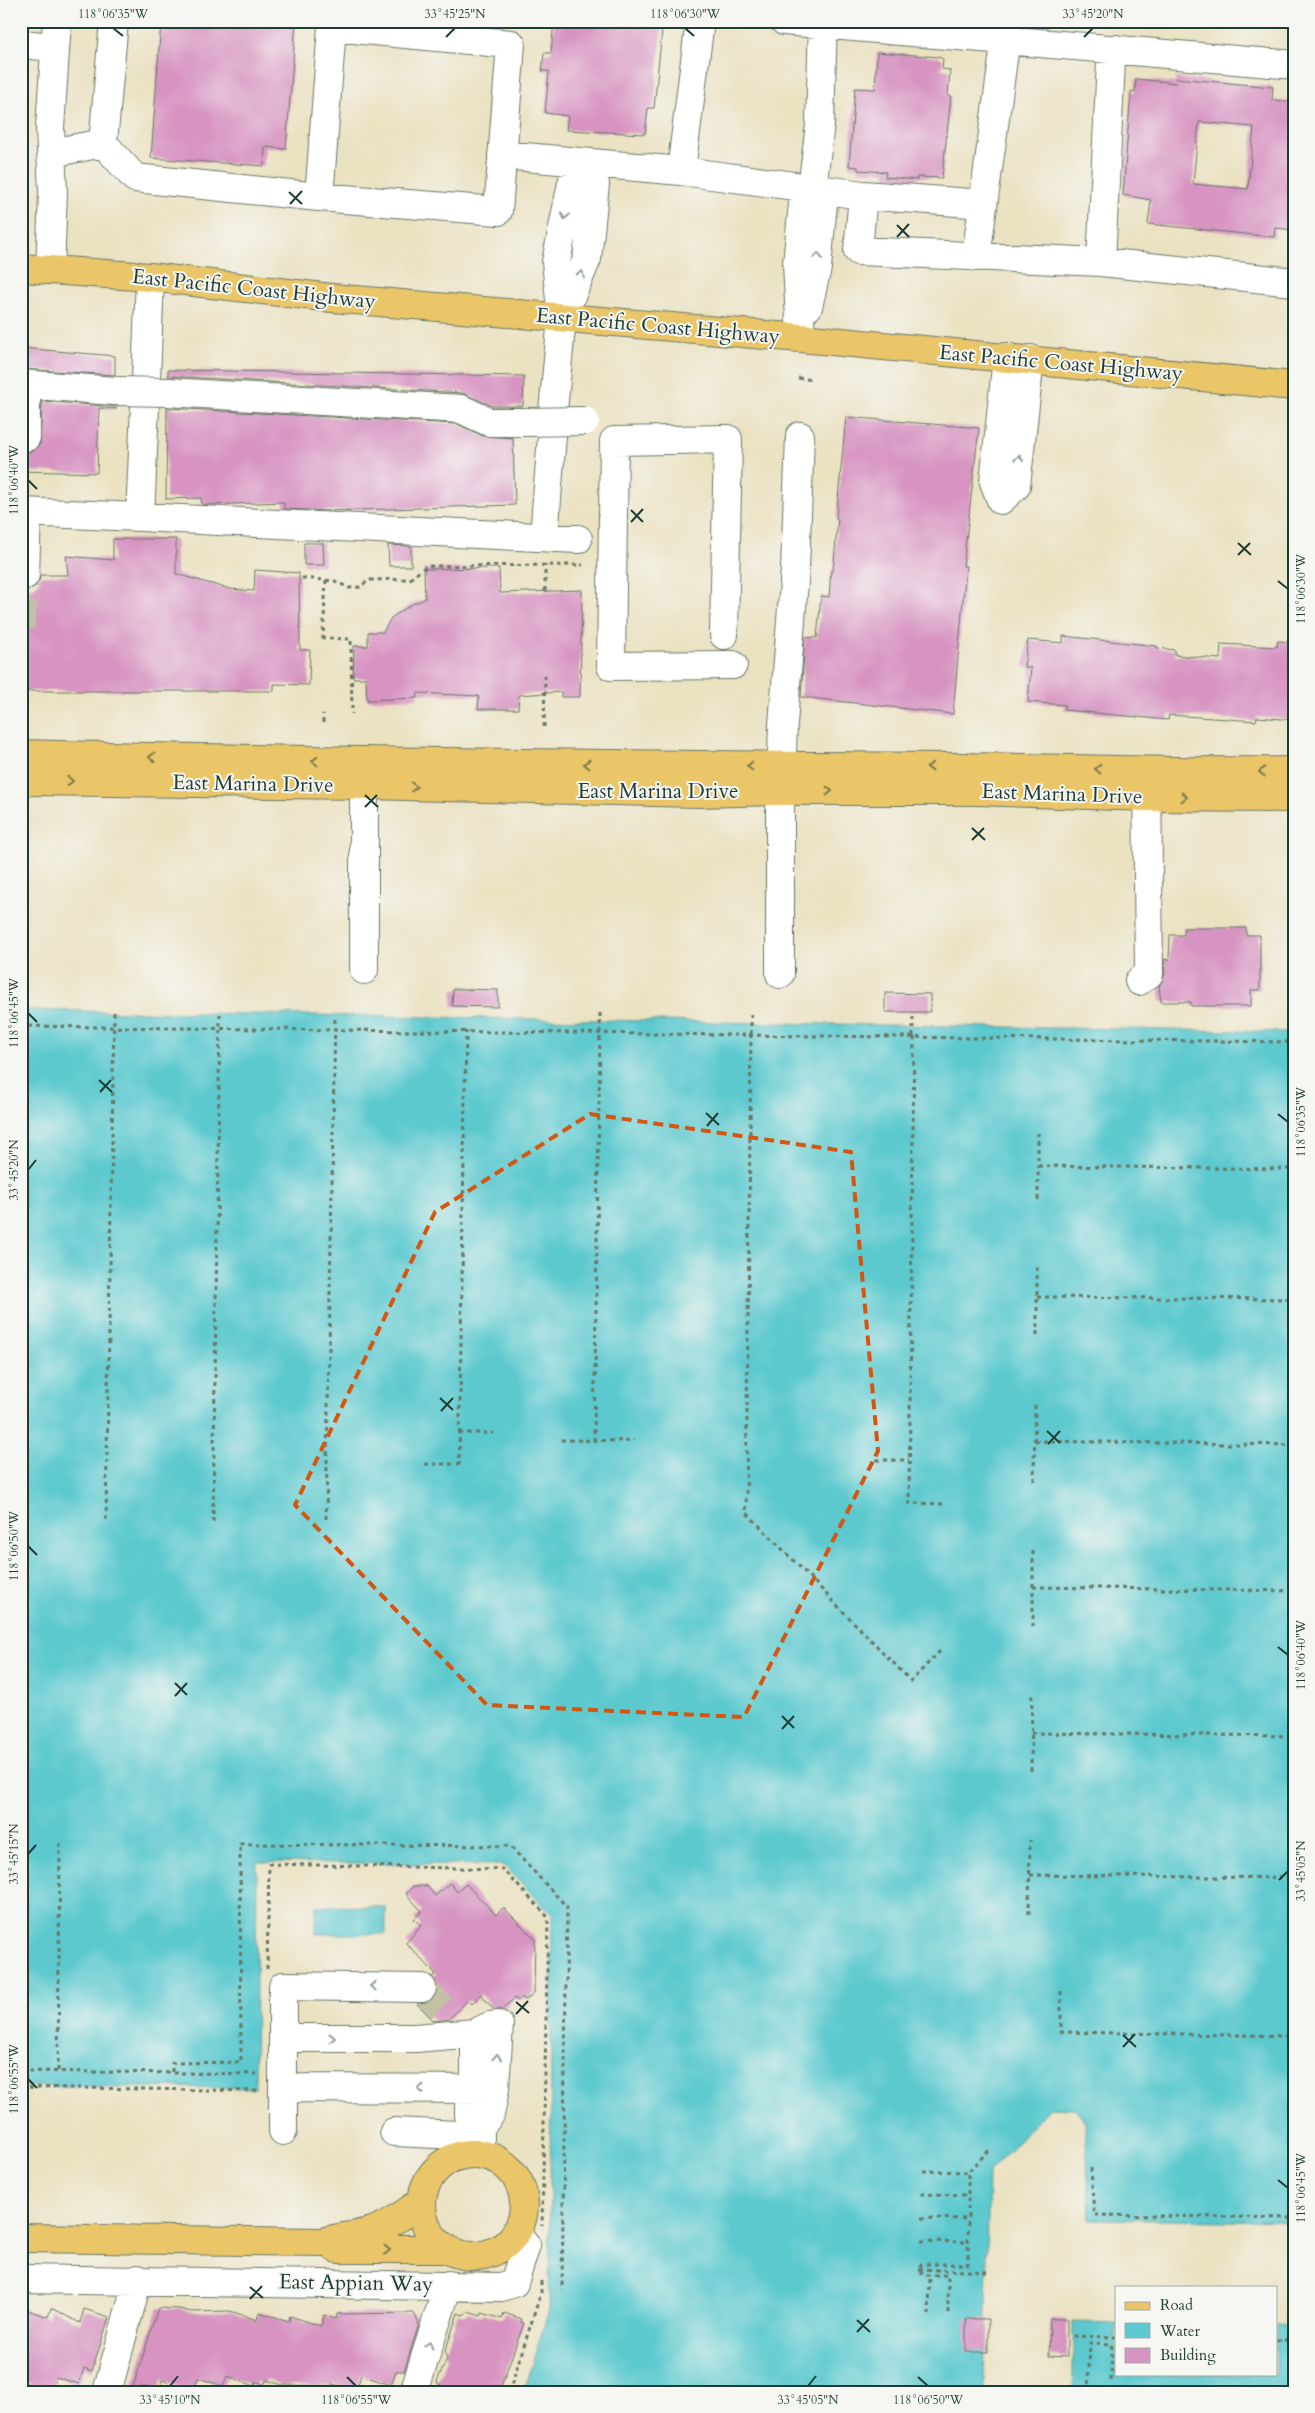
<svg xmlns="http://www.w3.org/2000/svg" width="1315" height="2413" viewBox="0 0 1315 2413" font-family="Cardo,serif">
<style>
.water{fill:#5bc9cf;stroke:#3d8382}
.building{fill:#d793c1;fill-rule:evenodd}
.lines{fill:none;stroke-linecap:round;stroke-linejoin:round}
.minor-tunnel{stroke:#c2c1a6;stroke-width:28;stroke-dasharray:28 14;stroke-linecap:butt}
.minor-casing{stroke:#676;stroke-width:30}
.major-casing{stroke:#676;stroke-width:30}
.highway-casing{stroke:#676;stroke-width:30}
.path{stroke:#676;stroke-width:3;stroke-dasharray:4 4;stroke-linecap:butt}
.minor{stroke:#fff;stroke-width:28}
.major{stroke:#eac669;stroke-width:28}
.highway{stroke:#eac669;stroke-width:28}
.minor-bridge-casing{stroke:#676;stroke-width:30;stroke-linecap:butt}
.minor-bridge{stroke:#fff;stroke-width:28}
.oneway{stroke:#8f9e9a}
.oneway2{stroke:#7a7b4c}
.marked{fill:none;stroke:#d45610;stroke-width:4;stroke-dasharray:10 6;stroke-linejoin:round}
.ticks{fill:none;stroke:#1f3d34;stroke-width:2}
.labels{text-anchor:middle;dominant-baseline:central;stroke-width:4;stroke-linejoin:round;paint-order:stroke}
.street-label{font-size:21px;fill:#1f3d34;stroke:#f6f6f2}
.neatline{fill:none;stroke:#1f3d34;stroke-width:2}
.ticks-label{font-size:12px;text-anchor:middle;fill:#1f3d34}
</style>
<rect width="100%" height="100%" fill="#f6f6f2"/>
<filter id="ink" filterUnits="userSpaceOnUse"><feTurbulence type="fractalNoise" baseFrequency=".02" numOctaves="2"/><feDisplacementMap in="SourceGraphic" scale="10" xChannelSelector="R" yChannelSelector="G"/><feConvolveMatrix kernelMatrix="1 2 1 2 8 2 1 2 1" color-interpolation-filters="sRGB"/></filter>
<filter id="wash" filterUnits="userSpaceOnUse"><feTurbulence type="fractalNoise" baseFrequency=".0096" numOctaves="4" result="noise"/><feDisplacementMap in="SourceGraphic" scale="20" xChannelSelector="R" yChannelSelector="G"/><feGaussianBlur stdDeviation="1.12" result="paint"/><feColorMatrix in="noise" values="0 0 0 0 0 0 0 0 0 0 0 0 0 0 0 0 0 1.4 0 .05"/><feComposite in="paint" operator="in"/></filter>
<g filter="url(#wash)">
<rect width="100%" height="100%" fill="#ebe2c2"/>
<path class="water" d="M21,1010L1294,1032V2222L1090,2219L1085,2122L1075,2109L1049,2108L989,2172L984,2392H523L549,2310L552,1915L504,1865L257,1862L255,2088L21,2086Z
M316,1906L386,1907V1934H316Z
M1073,2322L1116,2323V2374H1276V2325L1294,2326V2392H1073Z"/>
<g id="blocks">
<path class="building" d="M161,21H296L286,149L265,147L264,166L151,158Z
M554,21L659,23V30H662L654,108H648L645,134L566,130L568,116L545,113L549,71H542L544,53H551Z
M877,52L939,57L943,59L942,69L950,70L948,96H951L942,178L917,177V180L885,177L886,172L858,170V167L849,166L855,88L875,89Z
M1175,78L1273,87L1272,100L1294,102V230L1275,228L1274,237L1148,224L1151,200L1123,195L1131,91L1135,92L1136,79L1176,83ZM1199,122L1254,127L1248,189L1193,184Z
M21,348L115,356V375L21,369Z
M168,370L524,376L523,406H492L462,393L168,376Z
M42,401L116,407V409L99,408L97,473L21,471V453L33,451L40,444Z
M167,408L457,424L483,436L513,438L515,505L326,511L284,509V502L207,505L202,504L201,498L166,499Z
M846,417L979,428L963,566H966L953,714L801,697L805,637L817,638L821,596L829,597L831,570L833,571L838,519H836Z
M113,539H176V574L230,589L254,591L255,570L299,573L300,650H310L309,685L274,684V691H21V590L33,588L38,583L41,575H68L66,556L113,560Z
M304,543H323L324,565H304Z
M388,545L411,546V566H389Z
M499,568L500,593L582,590L580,697H561V692L519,695L518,709H478L479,696L418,693L417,698L367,700L366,678H353L354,646H368V632H383L391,618L412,604L425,599L424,569Z
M1063,636L1157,646V648L1175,650V655L1220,659L1221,644L1277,647L1278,641L1294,642V720L1257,717L1256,721L1169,715L1168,720L1064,710L1065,705L1028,702L1031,668L1024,667L1028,640L1063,643Z
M1184,928H1246V935H1260V990H1251V1006H1191V1002H1161L1159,986L1165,974L1164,959L1169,960L1170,935H1184Z
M453,989L498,990V1007L452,1006Z
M885,993L930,994V1012H885Z
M450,1883L457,1892L466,1884L496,1915L503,1908L506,1910L535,1939L534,1993L525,2000L522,1997L518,2001L515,1998L501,2010H494L481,1994L472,2004L468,2000L449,2019L434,2021L417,2004L430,2001L436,1996L438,1988L432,1977L436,1974L406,1943L421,1925L414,1919L422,1911L406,1894L413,1886H427L435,1896Z
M21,2308L48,2317L51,2308L80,2323L84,2309L109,2317L92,2371L84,2368L79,2384L56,2377L53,2388L42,2389L21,2381Z
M158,2308L180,2309L191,2312L230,2311L257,2320L259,2312L289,2321L290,2316L321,2326L324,2315L336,2319L337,2314L414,2313L419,2324L404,2371H396L391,2385L361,2375L357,2388L351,2387L350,2389L333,2384L332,2386L282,2385L266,2380L265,2384L256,2382L255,2386L227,2376L223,2386L198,2378L194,2388L188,2386L187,2389L162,2380L160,2387H133Z
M468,2312L481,2316L482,2313L502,2319L504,2313L522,2319L521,2322L524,2323L499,2392H456L438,2384L437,2381L447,2359L445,2352L458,2313L463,2315Z
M966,2319H988V2352H966Z
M1050,2319H1067V2357L1049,2356Z"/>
</g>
</g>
<g filter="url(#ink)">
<use href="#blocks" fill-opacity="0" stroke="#676" stroke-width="1"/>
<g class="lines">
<path class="minor-tunnel" d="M21,628L25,575
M422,1988L451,2018"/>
<defs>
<path id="minor" d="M114,21L103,143L135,178L319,197L498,211L511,44L332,27L319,197
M784,21L1294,65
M21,44L54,47
M51,153L103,143
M502,155L681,171L863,195L858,251L1101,262L1294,282
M681,171L700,21
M863,195L983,204
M976,257L1008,23
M1101,262L1111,61L1116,49
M50,270L53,192L50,128L57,21
M808,307L817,268L823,203L812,189
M563,315L587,259L595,184L583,172
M801,338L797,264L803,204L812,189L820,124L823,21
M1007,357L994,482L1001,500L1016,486L1030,359
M146,381L150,277
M21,384L116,391
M167,392L461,409L489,422H523
M553,411L562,318L556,262L572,183L583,172L584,163
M21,437H26V385
M21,512L140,517L145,406
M140,517L578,539
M544,536L552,436
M25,575L27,512
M724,635L728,439L614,441L611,666L733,665
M364,762V970
M780,974V812L783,724L795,569L800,436
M1139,981L1149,974L1147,774
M475,2033V2078L469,2089V2115L480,2127V2154
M284,2038H415L475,2033L490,2026L499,2025L495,2089L490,2115L480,2127
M284,2088L495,2089
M283,2131V1986L422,1988
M394,2132L480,2136
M21,2279L501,2287L514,2283L525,2248L526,2245L516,2232
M107,2392L138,2279
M414,2392L448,2285"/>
<path id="major" d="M21,754C335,762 648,765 961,767C1072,768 1183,773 1294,771
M21,781L365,785L697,793L780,791H978L1147,797L1294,798
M422 2205a51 51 0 1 1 102 0a51 51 0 1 1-102 0Z
M21,2238L322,2242C338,2237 356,2236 372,2231C390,2225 407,2212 422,2201
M337,2249H448"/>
<path id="highway" d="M21,268L150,277L332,298L801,338L1294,386"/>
</defs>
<use href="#minor" class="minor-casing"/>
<use href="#major" class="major-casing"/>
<use href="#highway" class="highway-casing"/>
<path class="path" d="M798,378L813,380
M302,578L335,581L349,588L360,587L369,580L410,579L426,566L583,565
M326,580L323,638L351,639L352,714
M545,591V565
M323,723V714
M544,727L545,676
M600,1013V1032
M751,1014V1036
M913,1017V1039
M21,1026L1294,1042
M751,1034L746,1512L911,1681L941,1650
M914,1037L909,1503L947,1504
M1038,1166L1294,1169
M1038,1200V1133
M1037,1297L1294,1299
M1037,1335V1263
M459,1433H493
M561,1440L634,1441
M594,1441L600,1032
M1035,1441L1294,1445
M876,1460H909
M425,1464H459L466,1031
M1034,1481L1035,1404
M326,1519L335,1016
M106,1520L114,1012
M213,1522L220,1014
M1033,1587L1294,1591
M1033,1627V1549
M1031,1733L1294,1736
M1031,1771L1032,1695
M1030,1875L1294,1878
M1029,1914L1030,1840
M267,1969L269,1864L502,1869L548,1917L542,2226
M1061,1991V2032L1294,2036
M21,2071L261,2074
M58,2071L60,1840
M172,2072V2063L241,2062L240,1844L510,1846L567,1907L562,2290
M21,2087L260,2091
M1091,2168L1094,2215L1294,2218
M923,2171L968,2172
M921,2194L968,2195
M921,2218L968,2219
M921,2241L968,2242
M919,2269L987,2272
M948,2313V2275H922L921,2264H968V2172L990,2149
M929,2315L930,2275
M1073,2336L1116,2337
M1276,2340H1294
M509,2392L541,2293V2280
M1088,2392L1090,2343L1112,2344L1111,2385"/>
<use href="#minor" class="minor"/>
<use href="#major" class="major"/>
<use href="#highway" class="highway"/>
<defs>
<path id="minor-bridge" d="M116,391L167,392
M523,422L585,421"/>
</defs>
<use href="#minor-bridge" class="minor-bridge-casing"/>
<use href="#minor-bridge" class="minor-bridge"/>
</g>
<defs><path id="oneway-chevron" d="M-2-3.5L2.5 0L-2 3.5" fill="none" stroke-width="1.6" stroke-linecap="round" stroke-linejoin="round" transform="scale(1.25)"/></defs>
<g class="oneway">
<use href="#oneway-chevron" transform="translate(565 216) rotate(101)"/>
<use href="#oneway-chevron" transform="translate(818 256) rotate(-85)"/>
<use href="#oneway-chevron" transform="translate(581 274) rotate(-67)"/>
<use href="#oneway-chevron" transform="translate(1019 458) rotate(-83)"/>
<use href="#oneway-chevron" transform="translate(373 1986) rotate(-180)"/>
<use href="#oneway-chevron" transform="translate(332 2038)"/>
<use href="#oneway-chevron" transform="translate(497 2057) rotate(-86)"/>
<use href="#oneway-chevron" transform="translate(421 2089) rotate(-180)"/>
<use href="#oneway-chevron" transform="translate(429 2345) rotate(-72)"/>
</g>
<g class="oneway2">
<use href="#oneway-chevron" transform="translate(152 757) rotate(-179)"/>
<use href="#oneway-chevron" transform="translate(315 761) rotate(-179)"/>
<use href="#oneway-chevron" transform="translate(587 764) rotate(-179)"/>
<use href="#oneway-chevron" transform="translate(750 766) rotate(-179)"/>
<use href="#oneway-chevron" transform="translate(930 767) rotate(-180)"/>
<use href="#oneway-chevron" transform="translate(1098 769) rotate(-179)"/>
<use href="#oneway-chevron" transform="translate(1262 772) rotate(179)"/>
<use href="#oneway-chevron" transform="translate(70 781) rotate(1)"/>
<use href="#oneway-chevron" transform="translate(414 787) rotate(1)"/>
<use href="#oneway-chevron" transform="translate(829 791)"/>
<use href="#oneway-chevron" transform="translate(1184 797)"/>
<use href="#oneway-chevron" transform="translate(387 2250) rotate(-1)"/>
</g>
</g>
<path class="marked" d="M590,1114L851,1152L878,1451L744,1717L487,1705L295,1505L435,1212Z"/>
<path class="ticks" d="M113,28L123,36M685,28L694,36M446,37L455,28M1084,37L1093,28M289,192L302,204M290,204L302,191M897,225L909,237M897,237L909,224M28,480L37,489M631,510L643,522M631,522L643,509M1238,543L1251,555M1238,555L1250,543M1278,581L1288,589M365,795L378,807M365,807L377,795M972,828L985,840M972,840L984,828M28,1013L37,1022M99,1080L112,1092M100,1092L111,1080M706,1113L719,1125M1278,1114L1288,1122M707,1126L718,1113M28,1170L36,1160M440,1398L453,1410M441,1411L453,1398M1047,1431L1060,1443M1048,1444L1060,1431M28,1546L37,1555M1278,1647L1288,1655M175,1683L187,1695M175,1696L187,1683M782,1716L794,1728M782,1729L794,1716M28,1854L36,1845M1279,1880L1288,1871M516,2002L529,2013M516,2014L528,2001M1123,2035L1136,2047M1123,2047L1135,2034M28,2079L37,2088M1278,2180L1288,2188M250,2287L263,2298M250,2299L262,2286M857,2320L870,2332M857,2332L869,2319M347,2377L356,2386M918,2377L928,2386M170,2386L178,2376M808,2386L816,2376"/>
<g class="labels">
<g class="street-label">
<text transform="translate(254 289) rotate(6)">East Pacific Coast Highway</text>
<text transform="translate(658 326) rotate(5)">East Pacific Coast Highway</text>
<text transform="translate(1061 363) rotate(5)">East Pacific Coast Highway</text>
<text transform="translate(253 784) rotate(1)">East Marina Drive</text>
<text x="658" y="791">East Marina Drive</text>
<text transform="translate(1062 794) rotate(2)">East Marina Drive</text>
<text transform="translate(356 2283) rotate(1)">East Appian Way</text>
</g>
</g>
<rect width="1315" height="2413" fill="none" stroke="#f6f6f2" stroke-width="55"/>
<rect x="1115" y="2286" width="162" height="90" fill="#f6f6f2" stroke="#a0aca6"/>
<rect x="1125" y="2302" width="25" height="8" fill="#eac669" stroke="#a0aca6"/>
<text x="1160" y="2310" font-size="15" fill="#1f3d34">Road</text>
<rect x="1125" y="2323" width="25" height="15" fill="#5bc9cf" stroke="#a0aca6"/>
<text x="1160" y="2336" font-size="15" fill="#1f3d34">Water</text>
<rect x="1125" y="2348" width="25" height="15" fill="#d793c1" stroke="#a0aca6"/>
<text x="1160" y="2360" font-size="15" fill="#1f3d34">Building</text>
<rect x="28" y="28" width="1260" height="2358" class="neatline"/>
<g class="ticks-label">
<text x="113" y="18">118°06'35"W</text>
<text x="455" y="18">33°45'25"N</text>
<text x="685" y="18">118°06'30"W</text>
<text x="1093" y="18">33°45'20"N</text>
<text transform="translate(14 480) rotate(-90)" y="4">118°06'40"W</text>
<text transform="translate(1301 589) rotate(-90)" y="4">118°06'30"W</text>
<text transform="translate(14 1013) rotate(-90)" y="4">118°06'45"W</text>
<text transform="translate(1301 1122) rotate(-90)" y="4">118°06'35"W</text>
<text transform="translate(14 1170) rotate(-90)" y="4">33°45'20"N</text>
<text transform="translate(14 1546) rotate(-90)" y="4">118°06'50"W</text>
<text transform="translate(1301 1655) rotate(-90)" y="4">118°06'40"W</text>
<text transform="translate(14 1854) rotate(-90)" y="4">33°45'15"N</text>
<text transform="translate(1301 1871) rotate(-90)" y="4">33°45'05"N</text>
<text transform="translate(14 2079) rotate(-90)" y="4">118°06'55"W</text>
<text transform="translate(1301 2188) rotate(-90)" y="4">118°06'45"W</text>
<text x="170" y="2404">33°45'10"N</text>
<text x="356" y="2404">118°06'55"W</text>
<text x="808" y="2404">33°45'05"N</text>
<text x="928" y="2404">118°06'50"W</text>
</g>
</svg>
